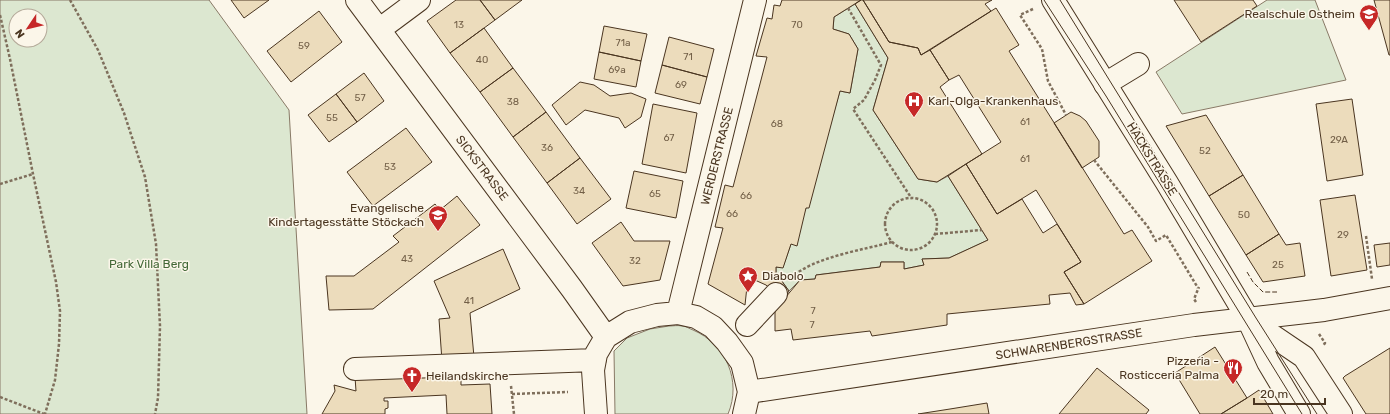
<svg xmlns="http://www.w3.org/2000/svg" width="1390" height="414" viewBox="0 0 1390 414" font-family="Rubik,sans-serif">
<style>
.green{fill:#dce7d0;stroke:#887966;fill-rule:evenodd}
.building{fill:#ecdcbc;stroke:#4a3520}
.lines{fill:none;stroke-linecap:round;stroke-linejoin:round}
.minor-casing{stroke:#4a3520;stroke-width:24}
.major-casing{stroke:#4a3520;stroke-width:24}
.path{stroke:#7f6f5c;stroke-width:2.5;stroke-dasharray:3 2;stroke-linecap:butt}
.minor{stroke:#fbf6e9;stroke-width:22}
.major{stroke:#fbf6e9;stroke-width:22}
.tram{stroke:#4a3520;stroke-width:1}
.fence{stroke:#4a3520;stroke-width:1;stroke-dasharray:5 2;stroke-linecap:butt}
.labels{text-anchor:middle;dominant-baseline:central;stroke-width:3;stroke-linejoin:round;paint-order:stroke}
.number-label{font-size:10px;fill:#725f47}
.poi-label{font-size:12px;fill:#4a3520;stroke:#fbf6e9;text-anchor:end}
.street-label{font-size:12px;fill:#4a3520;stroke:#fbf6e9}
.park-label{font-size:12px;fill:#436837;stroke:#fbf6e9}
</style>
<rect width="100%" height="100%" fill="#fbf6e9"/>
<path class="green" d="M0,0H209L289,110L307,414H0ZM16,16H40V40H16Z
M1267,0H1315L1346,80L1182,114L1156,72Z
M855,4L888,58L873,110L918,179L937,182L948,176L988,240L949,258L922,259L924,265L904,269V262H881L880,267L816,275L815,279L800,280L789,291L776,273V267H783L791,244L806,208L840,91L850,93L858,49L849,34L833,29L834,17Z
M669,326C673,326 678,325 682,326C686,326 690,329 693,330C726,344 742,381 728,414H615L614,351L627,338L650,329Z"/>
<path class="building" d="M231,0H269L244,18Z
M456,0H480L495,20L450,53L427,21Z
M480,0H522L495,20Z
M782,0H861L834,17L833,29L849,34L858,49L850,93L840,91L809,208H806L797,246L791,244L783,268L776,267V273L789,291L783,300L766,285L748,277L745,305L708,284L723,228L715,227L725,185L733,187L767,57L756,56L767,18L772,19L774,5L780,6Z
M861,0H863L889,42L918,48L921,55L930,50L949,80L940,87L982,154L937,182L918,179L873,110L888,58L855,4Z
M863,0H992L985,4L991,11L921,55L918,48L889,42Z
M1174,0H1253L1257,6L1201,42Z
M1374,0H1390V55H1389Z
M996,8L1019,45L1009,51L1124,234L1132,230L1152,261L1084,304L1064,272L1081,262L1036,190L997,214L966,164L1001,142L959,75L949,80L930,50Z
M319,11L342,42L291,82L267,51Z
M604,26L647,34L641,61L599,52Z
M484,28L513,68L480,92L450,53Z
M669,37L714,49L707,77L662,65Z
M599,52L641,61L636,87L594,79Z
M662,65L707,77L700,104L655,93Z
M513,68L546,112L513,137L480,92Z
M364,73L384,101L357,122L336,94Z
M580,82L594,85L610,96L631,93L646,99L641,117L625,128L619,118L585,110L566,125L552,105Z
M336,94L357,122L329,142L308,115Z
M1352,99L1363,175L1327,181L1316,104Z
M653,104L697,113L686,173L642,164Z
M546,112L580,158L547,183L513,137Z
M1071,112L1080,116L1086,121L1099,141V157L1082,168L1054,123Z
M1206,115L1243,175L1209,196L1166,126Z
M406,128L432,162L373,206L347,172Z
M580,158L611,199L577,224L547,183Z
M966,164L997,214L1022,199L1043,233L1057,224L1081,262L1064,272L1084,304L1076,305L1070,293L1049,295L1050,304L947,314V325L872,336L870,331L793,340L791,329L775,331V310L800,280L815,279L816,275L880,267L881,262H904V269L924,265L922,259L949,258L988,240L948,176Z
M634,171L683,181L676,218L626,208Z
M1243,175L1279,234L1246,255L1209,196Z
M1355,195L1367,270L1331,276L1320,200Z
M457,196L480,225L373,309L329,310L326,276H354L399,242L393,236L435,204L440,210Z
M621,222L634,241H670L660,280L623,286L592,243Z
M1279,234L1286,245L1300,243L1305,276L1263,282L1246,255Z
M1390,243V265L1377,267L1374,245Z
M503,249L520,289L470,313L474,357L442,361L439,319L450,318L434,281Z
M1215,347L1247,398L1221,414H1200L1175,373Z
M1390,348V414H1366L1343,378L1345,376Z
M1097,368L1149,410L1146,414H1059Z
M461,371V385L490,384L492,414H447L446,395L384,398V401H388V408L385,409V414H322L335,391L334,385L356,391L355,377Z
M1259,390L1273,414H1221L1247,398Z
M987,403L989,414H918L950,409Z"/>
<g class="lines">
<defs>
<path id="minor" d="M357,0L572,289L606,337
M380,29L419,0
M1105,84L1138,64
M678,313L755,0
M747,325L776,294
M355,369L595,360
M749,392L1194,325L1324,310L1390,298
M596,414L593,370L596,354L606,337L630,322L657,315L678,313L696,317L713,327L727,342L742,363L749,392L744,414"/>
<path id="major" d="M1053,0L1167,183L1248,319L1268,362L1299,414
M1248,319L1304,357L1341,414"/>
</defs>
<use href="#minor" class="minor-casing"/>
<use href="#major" class="major-casing"/>
<path class="path" d="M70,0L98,50L124,113L145,177L156,244L160,326L158,398L155,414
M848,8L881,65L875,80L864,100L853,109L912,199
M1033,9L1020,15L1042,49L1048,81L1066,115
M0,15L10,59L33,174L56,282L60,311L59,344L55,380L45,414
M1094,160L1148,227L1156,241L1166,235L1198,288
M0,184L33,174
M885 224a26 26 0 1 1 52 0a26 26 0 1 1-52 0Z
M935,234L982,230
M1366,236L1372,279
M791,278C813,257 863,250 892,242
M1196,302L1194,299L1199,287
M1319,334L1325,343L1323,346
M511,386L514,414
M512,394L568,392
M0,397L44,414"/>
<use href="#minor" class="minor"/>
<use href="#major" class="major"/>
<path class="tram" d="M1044,0L1106,96L1302,414
M1060,0L1256,318L1317,414"/>
<path class="fence" d="M1247,272L1253,282L1263,292H1277"/>
</g>
<defs>
<symbol id="school-pin" viewBox="-11 -11 22 30"><path d="M0 17L-7.5 6A9.5 9.5 0 1 1 7.5 6Z" fill="#c62828" stroke="#fbf6e9"/><path d="M0-5L7-2L0 1L-7-2ZM-4 1L0 2.5L4 1V4Q0 6-4 4Z" fill="#fff"/></symbol>
<symbol id="hospital-pin" viewBox="-11 -11 22 30"><path d="M0 17L-7.5 6A9.5 9.5 0 1 1 7.5 6Z" fill="#c62828" stroke="#fbf6e9"/><path d="M-5-5h3v3.5h4V-5h3V5h-3V1.5h-4V5h-3Z" fill="#fff"/></symbol>
<symbol id="sight-pin" viewBox="-11 -11 22 30"><path d="M0 17L-7.5 6A9.5 9.5 0 1 1 7.5 6Z" fill="#c62828" stroke="#fbf6e9"/><path d="M0-6L1.8-2.2L6-1.7L2.9 1.2L3.7 5.4L0 3.3L-3.7 5.4L-2.9 1.2L-6-1.7L-1.8-2.2Z" fill="#fff"/></symbol>
<symbol id="restaurant-pin" viewBox="-11 -11 22 30"><path d="M0 17L-7.5 6A9.5 9.5 0 1 1 7.5 6Z" fill="#c62828" stroke="#fbf6e9"/><path d="M-5-6h1v4h1v-4h1v4h1v-4h1v5L-1.5 .5V6h-2V.5L-5-1ZM5-6V6H3V1.5H1.5Q1.5-4 5-6Z" fill="#fff"/></symbol>
<symbol id="church-pin" viewBox="-11 -11 22 30"><path d="M0 17L-7.5 6A9.5 9.5 0 1 1 7.5 6Z" fill="#c62828" stroke="#fbf6e9"/><path d="M-1.2-6h2.4v3.5h3.3v2.4h-3.3V6h-2.4V-.1h-3.3v-2.4h3.3Z" fill="#fff"/></symbol>
</defs>
<g fill-rule="evenodd">
<use href="#school-pin" x="1358" y="3" width="22" height="30"/>
<use href="#hospital-pin" x="903" y="90" width="22" height="30"/>
<use href="#school-pin" x="427" y="204" width="22" height="30"/>
<use href="#sight-pin" x="737" y="265" width="22" height="30"/>
<use href="#restaurant-pin" x="1222" y="357" width="22" height="30"/>
<use href="#church-pin" x="401" y="365" width="22" height="30"/>
</g>
<g class="labels">
<g class="number-label">
<text x="459" y="25">13</text>
<text x="797" y="25">70</text>
<text x="623" y="43">71a</text>
<text x="304" y="46">59</text>
<text x="688" y="57">71</text>
<text x="482" y="60">40</text>
<text x="617" y="70">69a</text>
<text x="681" y="85">69</text>
<text x="360" y="98">57</text>
<text x="513" y="102">38</text>
<text x="332" y="118">55</text>
<text x="1025" y="122">61</text>
<text x="777" y="124">68</text>
<text x="669" y="138">67</text>
<text x="1339" y="140">29A</text>
<text x="547" y="148">36</text>
<text x="1205" y="151">52</text>
<text x="1025" y="159">61</text>
<text x="390" y="167">53</text>
<text x="579" y="191">34</text>
<text x="655" y="194">65</text>
<text x="746" y="196">66</text>
<text x="732" y="214">66</text>
<text x="1244" y="215">50</text>
<text x="1343" y="235">29</text>
<text x="407" y="259">43</text>
<text x="635" y="261">32</text>
<text x="1278" y="265">25</text>
<text x="469" y="301">41</text>
<text x="813" y="311">7</text>
<text x="812" y="325">7</text>
</g>
<g class="poi-label">
<text x="1355" y="14">Realschule Ostheim</text>
<text x="928" y="101" text-anchor="start">Karl-Olga-Krankenhaus</text>
<text x="424" y="208">Evangelische<tspan x="424" dy="14">Kindertagesstätte Stöckach</tspan></text>
<text x="762" y="276" text-anchor="start">Diabolo</text>
<text x="1219" y="361">Pizzeria -<tspan x="1219" dy="14">Rosticceria Palma</tspan></text>
<text x="426" y="376" text-anchor="start">Heilandskirche</text>
</g>
<g class="street-label">
<text transform="translate(717 156) rotate(-76)">WERDERSTRASSE</text>
<text transform="translate(1152 159) rotate(58)">HACKSTRASSE</text>
<text transform="translate(482 168) rotate(53)">SICKSTRASSE</text>
<text transform="translate(1069 344) rotate(-9)">SCHWARENBERGSTRASSE</text>
</g>
<g class="park-label">
<text x="149" y="264">Park Villa Berg</text>
</g>
</g>
<g transform="translate(28 28) rotate(235)"><circle r="19" fill="#fbf6e9" stroke="#b4a999"/>
<path d="M0-3L7 15L0 10L-7 15Z" fill="#c62828"/>
<text y="-6" font-size="11" font-weight="bold" text-anchor="middle" fill="#4a3520">N</text>
</g>
<path d="M1254 398v6h71v-6" fill="none" stroke="#4a3520" stroke-width="2"/>
<text x="1260" y="398" font-size="12" fill="#4a3520" stroke="#fbf6e9" stroke-width="3" paint-order="stroke">20 m</text>
</svg>
